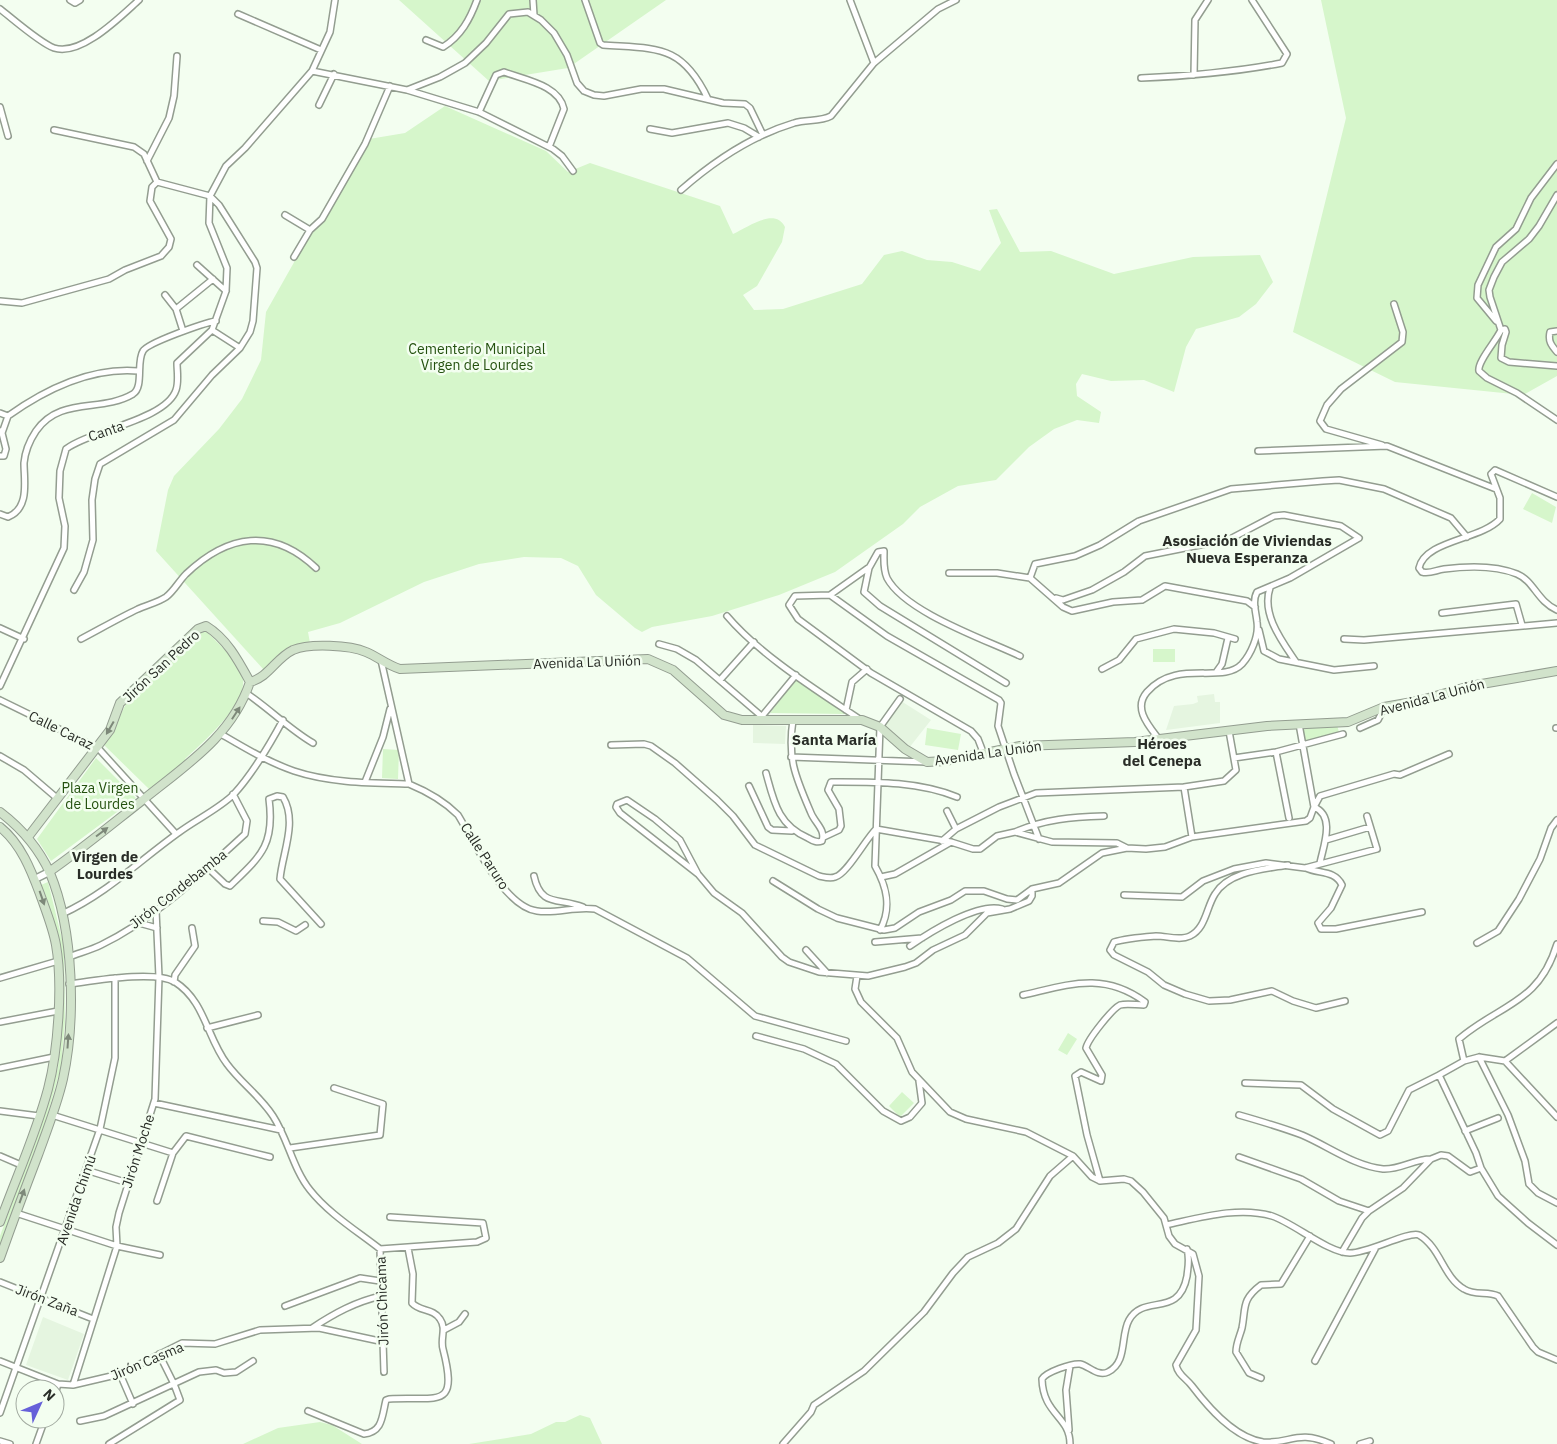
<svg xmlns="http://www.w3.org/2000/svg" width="1557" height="1444" viewBox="0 0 1557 1444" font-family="'IBM Plex Sans',sans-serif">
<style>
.built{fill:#e5f5e0}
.green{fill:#d6f6cb}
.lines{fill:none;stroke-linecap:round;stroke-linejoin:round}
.minor-casing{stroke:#939d90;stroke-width:8}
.tertiary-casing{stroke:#939d90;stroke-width:9}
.secondary-casing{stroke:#939d90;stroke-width:10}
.minor{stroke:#fff;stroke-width:5}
.tertiary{stroke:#fff;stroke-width:6}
.secondary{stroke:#d1e3cb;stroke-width:8}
.oneway{fill:#7d8879}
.labels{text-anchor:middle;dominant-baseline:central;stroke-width:5;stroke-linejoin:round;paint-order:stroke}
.park-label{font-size:14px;fill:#24510f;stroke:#f3fef0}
.street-label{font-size:14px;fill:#292d27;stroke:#f3fef0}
.neighbourhood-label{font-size:15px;font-weight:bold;fill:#292d27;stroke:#f3fef0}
</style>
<rect width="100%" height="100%" fill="#f3fef0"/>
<path class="built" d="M1214,694L1215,702H1220V723L1166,730L1174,706L1193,704L1198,702L1197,696Z
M901,701L931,720L909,748L884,725Z
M753,725L786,726L785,744L753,743Z
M43,1317L84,1334L68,1380L26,1365Z"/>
<path class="green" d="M399,0H666L568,68L489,81Z
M1321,0H1557V376L1523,395L1395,382L1293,332L1346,118Z
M445,106L546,151L568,172L590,163L720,206L733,234C748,227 775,207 785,227L782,242L757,286L743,295L754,310L783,309L862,284L884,255L902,251L927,260L952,262L980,271L1001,243L989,210L997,209L1020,252L1051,251L1114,274L1193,257L1260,255L1273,282L1256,304L1239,317L1196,329L1186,347L1174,392L1144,380L1111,381L1082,374L1076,384L1077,396L1101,412L1099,423L1077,420L1054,429L1029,447L996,480L958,486L920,507L903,524L835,572L779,595L712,616L652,627L642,632L635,628L596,595L578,566L561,558L524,557L479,564L424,582L340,623L308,632L310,643L290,646L264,670L156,551L168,490L174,476L219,429L242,399L261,360L266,312L363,140L405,133Z
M1532,493L1556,507L1552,523L1523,509Z
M202,632H207C219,644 235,658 242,674C252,701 202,743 185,759L186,762L149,789L103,744C115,733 118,718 126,704C136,686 184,645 202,632Z
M1153,649H1175V662H1153Z
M797,679L846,714L770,713Z
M1301,725H1337L1339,732L1304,742Z
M927,728L961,734L958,750L925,745Z
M383,749L399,750L398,779L382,778Z
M96,758L136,798L51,861L37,839Z
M48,882L64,947L65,1022L61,1067L46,1120L0,1245V1236L50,1099L58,1067L62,1022L61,949L41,885Z
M1068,1033L1077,1039L1067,1055L1058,1050Z
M902,1092L914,1103L900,1117L889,1106Z
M580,1415L590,1418L602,1444H469L531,1434L556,1422H565Z
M320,1422L332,1425L362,1444H243L278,1428Z"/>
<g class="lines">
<defs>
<path id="minor" d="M70,0L75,3L80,0
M533,0L534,15
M585,0L600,43L603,45C657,49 682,44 708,99
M850,0L874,63
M0,9C13,19 40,43 54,48C81,57 121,16 139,0
M238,14L321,50
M426,40L443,47C461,36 470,19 477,0
M312,71L407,90L440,77L465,63L486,43L509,14L528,12L541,20L554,33L567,55L577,83L584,91L594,95L604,96L641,89H664L723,103L745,104L750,108L763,135
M1194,75L1195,20L1208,0
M1141,78C1189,76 1235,72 1282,63L1287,54L1252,0
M407,90L479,112L553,149L562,156L573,171
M319,105L334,74
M0,107L8,136
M479,112L496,75L504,72C525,80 559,85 564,109L549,147
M650,129L672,133L728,123L744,128L759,137
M54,130L134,147L144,154L157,182
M147,161L169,118L174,96L177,56
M681,190C714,161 751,136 794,123C806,119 820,122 831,116L874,63L938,9L956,0
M1557,195L1539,226L1529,239L1502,262L1494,277L1489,290L1490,297L1501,330L1505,329L1506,332L1502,345L1501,358L1509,362L1557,366
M285,215L310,230
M294,257L310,230L322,219L365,144L390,86
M197,265L226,291
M165,295L176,309L183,331
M0,301L22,303L109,279L125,270L161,256L169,247L171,239L150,201L152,187L157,182L210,196L219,205L255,262L257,268L253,321L250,332L240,348L212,375L174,420L100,464L95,479L92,500L93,540L84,572L74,590
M176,309L213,279
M1496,321L1477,298L1478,285L1496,247L1516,229L1531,198L1557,164
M212,330L240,348
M1501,330C1496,341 1477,362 1479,371L1487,378L1517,393L1557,420
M1557,331L1550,332C1548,341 1551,345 1557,352
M0,413L8,416C46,389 90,367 138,371
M0,431L2,433L8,416
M1382,445L1326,429L1320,421L1327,405L1341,389L1402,342L1403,332L1394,304
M1258,451L1387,446L1496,489
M0,456H4L6,449L2,433
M1557,497L1495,470L1491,474L1500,498V519C1481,540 1425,540 1419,568L1422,572C1430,574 1436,570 1444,569C1467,566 1495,565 1517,574C1534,581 1537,601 1557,610
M0,514L8,517C30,508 24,481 24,463C25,452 30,440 36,431C60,396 101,413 133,394C144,387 136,362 143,351C147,343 204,323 216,321
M949,573H997L1030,578L1063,607L1072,611L1113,602L1142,600L1165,586L1247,601L1255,607
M1030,578L1035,564L1075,556L1100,545L1139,521L1231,489L1323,481L1339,480L1384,489L1451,518L1467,537
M1270,588C1261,614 1282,641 1296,662
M830,595L868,568
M1056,598L1063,600L1092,590L1124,572L1145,556L1230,539L1274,516L1284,515L1341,526L1359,538L1290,578L1257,592C1252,601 1256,612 1257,622C1259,636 1251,654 1242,664C1222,685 1177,658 1147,692C1133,708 1148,725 1158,738
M1442,613L1516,604L1522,625
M727,616C761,656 818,691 861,720
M0,628L24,639
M1259,630L1264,651L1279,659L1334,670L1374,666
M81,639C100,629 119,618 138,609C147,605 159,602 166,597C174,591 179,581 186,574C228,534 273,527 316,568
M1344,639L1364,640L1557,623
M659,644L677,649L696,660L766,720
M381,660L409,784
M1102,669L1119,660L1136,639L1174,629L1214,633L1235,639
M1217,671L1222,664L1228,638
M720,680L754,642
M1006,683L880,606L864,592L869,568L878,552L884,551C884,561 883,569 887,578C905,612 984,639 1020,656
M0,686L64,548L65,526L59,498L60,471L66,449C91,430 166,420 176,390C179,382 177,371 177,363L212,330L226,291L227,268L209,223L210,196L226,166L245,148L312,71L330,32L335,0
M246,693C270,709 289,729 313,743
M0,700L98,748L176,834
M846,710L852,682L867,669
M763,715L796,675
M1360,728L1378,720L1384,708
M1556,728H1557
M221,734C245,748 268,762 294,771C330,783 371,783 409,784C426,791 445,802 458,815C474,841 504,907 537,911C557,914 575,906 595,909L687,958L755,1016L846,1041
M611,745L644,744L651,746L675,763L717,800L733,816L755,845L819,876C824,877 830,879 835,877C847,874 865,840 876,829L951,842L973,849H980L997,836L1015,832L1052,842L1117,843L1127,848L1146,849L1165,847L1192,837L1306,821L1310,818L1314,807L1299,724
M983,752L978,739L971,731L871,673L798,619L789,605L795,596L830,595L887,636L999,700L1001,703L998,726L1014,774L1039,839
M1276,752L1289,818
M0,756L24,770L58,799
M791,757L926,762
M1234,758L1276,752L1343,734
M766,773C774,802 778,825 808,838C813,841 817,843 822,841C826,830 815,823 811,813C796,778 787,759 793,720
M365,782L383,737L390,709
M749,786L768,827L772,830L792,831
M1184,787L1192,837
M947,811L956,829
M1015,832C1045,819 1072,817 1104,816
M824,837L839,830L841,826L839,809L828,790L831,782C874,782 917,781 957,797
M1326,840L1370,827
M942,841L956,829L999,807L1036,793L1184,787L1224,781L1236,770L1229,731
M1320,863C1323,847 1336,816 1314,807L1320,796L1394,774L1400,775L1449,754
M1288,865C1265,869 1229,871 1215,894C1206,908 1206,928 1190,936C1180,941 1167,936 1156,936C1143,937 1127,938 1114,942L1110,950L1114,955L1148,972L1164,985L1185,994L1209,1001L1230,1000L1272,991L1293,1001L1316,1008L1345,1001
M208,868L225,884L230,886C261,856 275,845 269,799L277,796L283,797C298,822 282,854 280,879L321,924
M1306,868C1319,874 1335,870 1342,885L1331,908L1318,923L1321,929H1336L1422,912
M698,874L620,813L616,807L617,804L627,800L655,819L680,840L698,874L714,893L742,913L782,957L789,962L819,972L868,976L905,967L916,963L933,950L965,935L987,913L1010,909L1029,901L1032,896V889
M534,876C541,908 559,897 583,907
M881,877L895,874L951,842
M773,881L818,909L837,918L884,930L895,928L919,912L951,900L965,891H984L1007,899L1017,900L1032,889L1059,883L1102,853L1127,848
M1124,895L1182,897L1203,881L1234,869L1266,863L1305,868L1377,849L1367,816
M62,914C106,894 139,861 178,833C195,820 219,809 234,794C254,772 269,746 283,720
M263,921L278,922L296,931L305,925
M139,923L157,928
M880,930C892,908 887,887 875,866L880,727L900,699
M875,942L922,938
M1477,943L1498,931L1519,899L1540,859L1551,828L1557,820
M910,946C930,932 978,902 1002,909
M806,950L827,973
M69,957C79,953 91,950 101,945C155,919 201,874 245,834L247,821L233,794
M857,976L855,989L861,1002L897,1038L912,1072L950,1112L966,1119L1026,1132L1073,1156L1092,1177L1100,1181L1124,1179L1131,1181L1143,1192L1164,1218L1169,1236L1175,1244L1193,1254L1199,1276L1196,1330L1176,1365C1178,1375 1186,1378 1192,1386C1208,1407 1234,1438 1263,1442C1291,1444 1297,1429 1331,1444
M0,978L58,961
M174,982L175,975L195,946L192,928
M69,984C93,981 155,970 175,982C205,1001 207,1038 227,1064C241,1083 260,1096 273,1116C288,1139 293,1169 310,1190C328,1213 357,1231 380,1249L384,1372
M1023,995C1068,985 1103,971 1145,1002L1144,1005C1136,1005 1127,1003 1120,1005C1112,1009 1088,1039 1086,1048L1102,1075L1101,1081L1081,1072L1075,1076L1087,1135L1100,1181
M0,1022L58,1011
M207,1028L258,1015
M756,1036L804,1049L836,1064L883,1111L901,1121L910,1117L922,1103L919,1081
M1479,1057L1508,1115L1525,1161L1529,1184L1538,1193L1557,1203
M1464,1061L1459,1039C1500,1004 1539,1004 1557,944
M1505,1061L1557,1023
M0,1068L54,1057
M1245,1083L1301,1085L1333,1109L1380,1135L1388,1131L1409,1090L1439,1075
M154,1103L281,1130
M0,1111L39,1116
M52,1115L173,1153
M1239,1115C1260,1121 1281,1127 1302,1135C1328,1146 1354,1166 1383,1169C1400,1170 1414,1159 1431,1159
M1557,1117L1505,1061L1479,1057L1464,1061L1439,1075L1476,1153L1481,1168L1498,1196L1528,1223L1557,1245
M1465,1131L1498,1118
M290,1148L380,1135L383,1104L334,1088
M0,1156L21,1165
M1239,1157L1301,1179L1339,1201L1369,1211
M86,1170L128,1183
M157,1201L173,1153L186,1136L270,1157
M16,1213L117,1246L160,1255
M1166,1225C1199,1218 1238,1206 1272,1216C1294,1223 1328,1253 1350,1253C1369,1253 1408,1231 1419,1235C1441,1248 1443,1277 1464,1289C1475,1296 1487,1291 1498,1296L1533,1347L1538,1352L1557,1360
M380,1249L477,1242L486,1238L483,1223L390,1217
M1342,1252L1362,1218L1369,1211L1403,1188L1431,1159L1441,1155L1448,1156L1470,1172L1481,1168
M0,1282L93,1319
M285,1306L360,1278L380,1281
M312,1328C335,1313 355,1302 381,1296
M444,1330L459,1322L465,1314
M0,1361L58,1384L73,1385L120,1374L182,1343L215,1344L260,1330L319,1328L384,1342
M1315,1361L1375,1249
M120,1374L133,1404
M1261,1378L1249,1373L1236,1352C1236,1343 1240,1336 1242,1328C1246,1308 1241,1300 1261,1285L1281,1284L1310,1236
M73,1385L117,1246L116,1227L119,1213L155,1099L159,977L156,910
M55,1394L58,1384
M308,1411L364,1434C383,1432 382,1416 386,1400L389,1399C438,1396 459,1411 443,1349C440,1338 447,1329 440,1319C433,1308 420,1312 412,1303L413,1274L408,1248
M0,1413L100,1129L115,1058V978
M80,1421L104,1416L199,1372L216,1370L224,1373L236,1372L253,1361
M1069,1430L1066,1390L1070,1366
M0,1441L10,1444
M36,1444L45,1419
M109,1444L180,1400L174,1384L159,1354
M783,1444L811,1412L814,1405L864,1371L924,1312L953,1273L968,1257L998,1243L1016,1229L1050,1176L1073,1156
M1070,1444C1070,1416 1043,1415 1042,1379C1046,1372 1072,1363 1080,1364C1089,1366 1098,1377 1108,1372C1128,1362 1120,1336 1129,1320C1144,1293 1179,1319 1187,1276C1188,1266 1190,1259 1187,1249
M1360,1444L1370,1441"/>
<path id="tertiary" d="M35,879L49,872"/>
<path id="secondary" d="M250,682C269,677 276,658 293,650C309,643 350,645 366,652C378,657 387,665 400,669L648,659L673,670L724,715L742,720H862L880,727L905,749L927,762L945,761L1020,746L1135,742L1267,726L1348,722L1384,707L1418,701L1470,686L1557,671
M0,812C21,828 39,849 50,873C74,931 76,1019 63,1079C57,1105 47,1130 38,1155C25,1189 12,1224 0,1258
M0,827C21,844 31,870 40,894C46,911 53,928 56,945C63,985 58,1051 48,1089C36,1134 16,1178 0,1222
M28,837L110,730L120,703L198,629L206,626C227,639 238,660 250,682C232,736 186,765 144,799C112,824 82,849 49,872"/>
</defs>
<use href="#minor" class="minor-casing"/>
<use href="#tertiary" class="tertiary-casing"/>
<use href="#secondary" class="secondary-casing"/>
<use href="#minor" class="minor"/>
<use href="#tertiary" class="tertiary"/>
<use href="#secondary" class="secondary"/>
</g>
<defs><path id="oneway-solid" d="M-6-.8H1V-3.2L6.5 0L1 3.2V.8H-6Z" transform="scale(1.25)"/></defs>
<g class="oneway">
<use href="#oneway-solid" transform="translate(236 713) rotate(-57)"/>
<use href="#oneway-solid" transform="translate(110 728) rotate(120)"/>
<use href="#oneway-solid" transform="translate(102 832) rotate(-37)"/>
<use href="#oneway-solid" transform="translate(42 898) rotate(71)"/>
<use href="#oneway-solid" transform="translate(68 1041) rotate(-86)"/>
<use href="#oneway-solid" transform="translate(22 1196) rotate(-70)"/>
</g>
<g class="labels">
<g class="park-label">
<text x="477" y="349">Cementerio Municipal<tspan x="477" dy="16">Virgen de Lourdes</tspan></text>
<text x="100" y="788">Plaza Virgen<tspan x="100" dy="16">de Lourdes</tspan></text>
</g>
<g class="street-label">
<text transform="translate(106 431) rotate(-19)">Canta</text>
<text transform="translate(587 662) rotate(-2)">Avenida La Unión</text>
<text transform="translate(161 666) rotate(-43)">Jirón San Pedro</text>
<text transform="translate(1432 697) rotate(-15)">Avenida La Unión</text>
<text transform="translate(61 730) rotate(26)">Calle Caraz</text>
<text transform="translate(988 753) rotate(-8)">Avenida La Unión</text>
<text transform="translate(485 856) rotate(57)">Calle Paruro</text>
<text transform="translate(178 889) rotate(-38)">Jirón Condebamba</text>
<text transform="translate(138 1151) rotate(-72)">Jirón Moche</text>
<text transform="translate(76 1200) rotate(-71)">Avenida Chimú</text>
<text transform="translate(47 1300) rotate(21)">Jirón Zaña</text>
<text transform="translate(382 1301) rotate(-92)">Jirón Chicama</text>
<text transform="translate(147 1361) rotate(-23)">Jirón Casma</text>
</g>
<g class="neighbourhood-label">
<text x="1247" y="540">Asosiación de Viviendas<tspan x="1247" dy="17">Nueva Esperanza</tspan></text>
<text x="834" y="739">Santa María</text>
<text x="1162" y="743">Héroes<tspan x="1162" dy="17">del Cenepa</tspan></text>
<text x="105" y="856">Virgen de<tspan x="105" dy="17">Lourdes</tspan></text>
</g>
</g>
<g transform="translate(40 1404) rotate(46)"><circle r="24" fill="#f3fef0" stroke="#a2aaa0"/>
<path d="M0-4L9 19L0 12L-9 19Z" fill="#6660d9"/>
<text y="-8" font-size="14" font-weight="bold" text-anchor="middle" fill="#292d27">N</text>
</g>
</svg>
